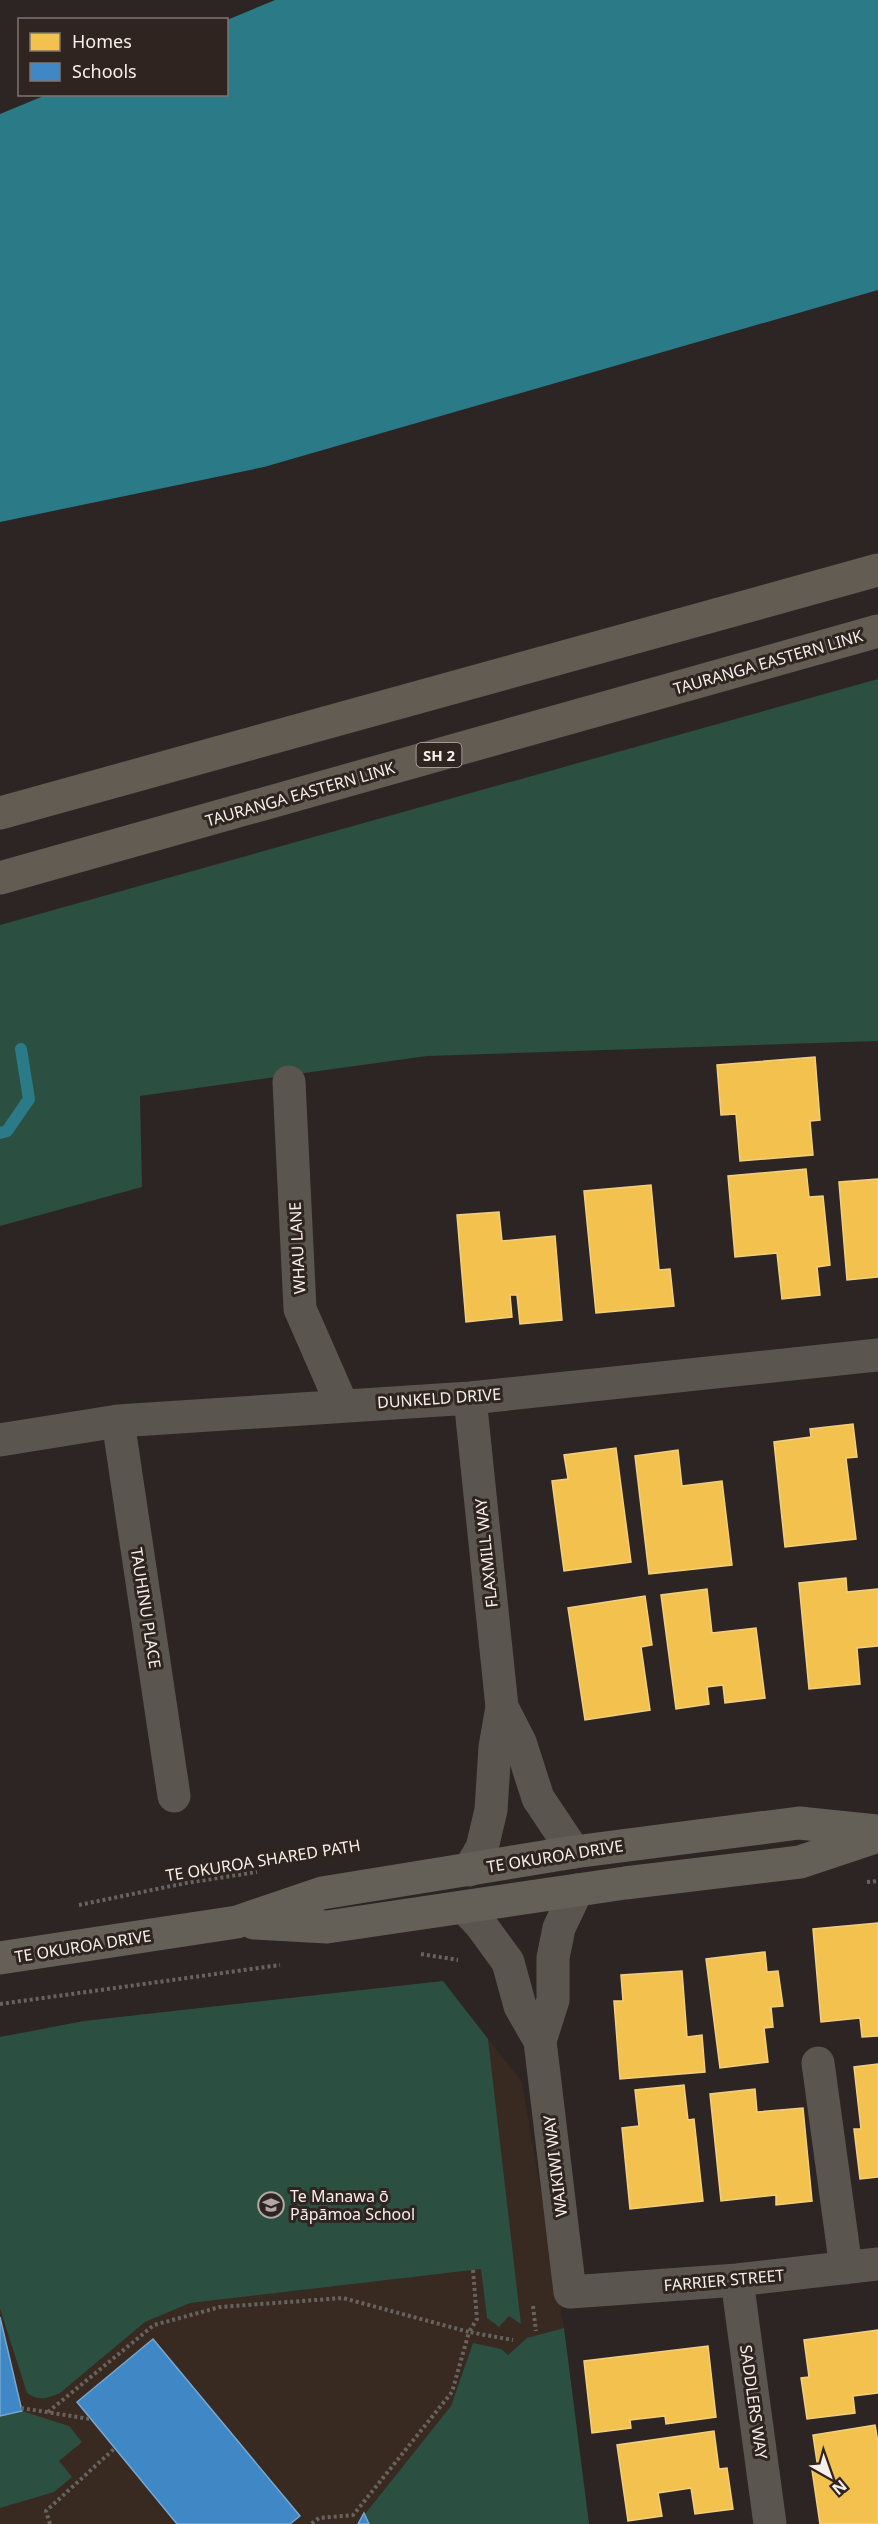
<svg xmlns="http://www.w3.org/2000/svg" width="878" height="2524" viewBox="0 0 878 2524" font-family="'Noto Sans',sans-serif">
  <rect width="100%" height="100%" fill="#2c2524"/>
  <path fill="#382921" d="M443,1981L522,2082L564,2328L589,2524H0V2037L84,2021Z"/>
  <path fill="#2b4f40" d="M878,679V1041L427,1056L140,1096L142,1187L0,1226V925Z
    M443,1981L488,2039L521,2324L509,2316L499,2327L487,2318L481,2269L190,2303L145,2322L60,2393C46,2399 39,2401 27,2393L0,2309V2037L84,2021Z
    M564,2328L589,2524H357L451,2406L473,2343L501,2349L508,2355L527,2338Z
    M22,2411L69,2426L82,2442L59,2461L72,2477L54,2492L0,2508V2416Z"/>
  <path fill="#2a7b87" d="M275,0H878V290L264,467L0,522V114L46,95L226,94L227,20Z"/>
  <path fill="#f2c14e" stroke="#f3cf7d" stroke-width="1.5" d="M815,1057L820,1120L810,1121L813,1155L740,1161L736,1114L721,1115L717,1065Z
    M806,1169L809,1197L823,1196L830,1265L817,1267L820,1295L782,1299L777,1253L735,1257L728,1176Z
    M878,1179V1277L847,1280L839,1182Z
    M651,1185L659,1270L670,1269L674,1306L596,1313L584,1191Z
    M499,1212L502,1241L555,1236L562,1320L520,1324L517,1295H510L512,1317L466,1322L457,1215Z
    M853,1424L857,1457L846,1458L856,1539L785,1547L774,1442L811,1437L810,1429Z
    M616,1448L631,1562L564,1571L552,1481L568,1479L564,1455Z
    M678,1450L682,1486L722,1481L732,1565L649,1574L635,1456Z
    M846,1578L847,1592L878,1589V1646L857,1648L860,1684L809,1689L799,1583Z
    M707,1589L712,1633L756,1628L765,1698L725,1703L723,1685L707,1687L709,1704L676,1709L661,1595Z
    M645,1596L652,1645L641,1647L650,1710L585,1720L568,1608Z
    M878,1923V2036L862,2037L860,2018L821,2022L813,1929Z
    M765,1952L767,1972L778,1971L783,2006L771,2007L773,2027L764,2028L768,2062L720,2068L706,1959Z
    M682,1971L687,2037L702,2035L705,2072L620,2079L614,2001H623L621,1975Z
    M878,2064V2177L860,2179L854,2129H861L854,2067Z
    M684,2085L688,2120L694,2119L703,2201L630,2209L622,2128L639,2126L635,2090Z
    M755,2089L757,2112L803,2108L812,2201L776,2205V2195L721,2201L710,2094Z
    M878,2330V2393L853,2396L855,2413L807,2419L801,2378L809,2377L804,2340Z
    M708,2346L716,2417L666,2424L665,2416L630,2420L631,2428L592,2433L584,2361Z
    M875,2425L878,2442V2524H820L812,2470L818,2469L813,2435Z
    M714,2431L719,2469L727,2468L733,2509L695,2514L691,2488L658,2493L662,2516L628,2521L617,2445Z"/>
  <path fill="#3f88c5" stroke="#76a7d1" stroke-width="1.5" d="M0,2317L22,2411L0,2416Z
    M153,2339L300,2516L290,2524H177L77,2402Z
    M364,2513L369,2524H358Z"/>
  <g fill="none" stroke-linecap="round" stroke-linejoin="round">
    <path stroke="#2a7b87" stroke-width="12" d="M0,1133L7,1131L29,1099L21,1049"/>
    <path stroke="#67635e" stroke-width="4" stroke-dasharray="3 3" stroke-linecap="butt" d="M867,1882L878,1881
      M79,1905L186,1883L257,1872
      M421,1954L458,1960
      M0,2004L280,1965
      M473,2270L477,2319L469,2332L513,2340
      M533,2306L536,2331
      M21,2408L90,2419
      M48,2412L154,2325L220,2307L343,2298L469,2332L452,2392L358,2509L353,2515L319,2518L311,2524
      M50,2524L46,2511L115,2448"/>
    <path stroke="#5a564f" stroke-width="33" d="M289,1082L300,1309L342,1405
      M118,1421L174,1796
      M0,1440L118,1421L470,1398L878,1355
      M502,1707L520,1742L538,1798L574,1852
      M469,1870L482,1848L491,1810L495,1747L502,1707L470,1398
      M464,1907L481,1925L508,1962L520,2006L540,2041L570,2292L737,2280L878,2264
      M540,2041L553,2000V1958L559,1928L577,1890
      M818,2063L846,2268
      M737,2280L770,2524"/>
    <path stroke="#646057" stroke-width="33" d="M254,1923L327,1927L625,1883L800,1862L878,1836
      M0,1958L237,1922L322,1893L574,1852L799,1823L878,1831"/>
    <path stroke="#625c53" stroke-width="33" d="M0,813L878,570
      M0,878L878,631"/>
  </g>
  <defs>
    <g id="school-ring" transform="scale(1.35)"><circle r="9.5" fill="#2f2420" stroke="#afa8a6" stroke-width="1.5"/><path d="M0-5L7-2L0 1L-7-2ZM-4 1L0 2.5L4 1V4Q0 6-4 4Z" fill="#afa8a6"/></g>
  </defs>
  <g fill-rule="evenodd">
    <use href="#school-ring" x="271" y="2205"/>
  </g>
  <g text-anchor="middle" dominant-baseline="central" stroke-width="6" stroke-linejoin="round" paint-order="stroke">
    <rect fill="#2f2420" stroke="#bab2af" stroke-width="1.5" x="416.5" y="743" width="45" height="24" rx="4.5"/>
    <g font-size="15" font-weight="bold" fill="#f6efec">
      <text x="439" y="755">SH 2</text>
    </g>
    <g font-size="16" fill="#f6efec" stroke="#2f2420">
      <text transform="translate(768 662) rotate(-16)">TAURANGA EASTERN LINK</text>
      <text transform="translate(300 794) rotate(-16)">TAURANGA EASTERN LINK</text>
      <text transform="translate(297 1248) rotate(-93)">WHAU LANE</text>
      <text transform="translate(439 1398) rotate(-4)">DUNKELD DRIVE</text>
      <text transform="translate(486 1553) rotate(-96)">FLAXMILL WAY</text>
      <text transform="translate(146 1608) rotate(81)">TAUHINU PLACE</text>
      <text transform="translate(555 1856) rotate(-9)">TE OKUROA DRIVE</text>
      <text transform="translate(263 1860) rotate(-9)">TE OKUROA SHARED PATH</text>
      <text transform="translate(83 1946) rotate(-9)">TE OKUROA DRIVE</text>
      <text transform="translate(555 2166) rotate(-97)">WAIKIWI WAY</text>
      <text transform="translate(724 2280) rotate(-5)">FARRIER STREET</text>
      <text transform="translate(754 2402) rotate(82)">SADDLERS WAY</text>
    </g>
    <g font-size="16" fill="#f6efec" stroke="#2f2420" text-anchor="start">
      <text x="290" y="2196">Te Manawa ō<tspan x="290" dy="18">Pāpāmoa School</tspan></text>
    </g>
  </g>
  <rect x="18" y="18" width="210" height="78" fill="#2f2420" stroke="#7f7572" stroke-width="1.5"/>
  <rect x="30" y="33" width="30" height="18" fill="#f2c14e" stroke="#7f7572" stroke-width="1.5"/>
  <text x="72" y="48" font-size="18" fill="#f6efec">Homes</text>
  <rect x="30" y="63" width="30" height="18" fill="#3f88c5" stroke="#7f7572" stroke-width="1.5"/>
  <text x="72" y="78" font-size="18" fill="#f6efec">Schools</text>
  <g transform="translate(830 2476) rotate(140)" stroke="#2f2420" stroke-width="4.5" paint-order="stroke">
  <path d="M0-4.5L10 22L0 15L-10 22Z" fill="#f6efec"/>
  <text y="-9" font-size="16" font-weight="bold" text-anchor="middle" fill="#f6efec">N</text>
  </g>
</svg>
